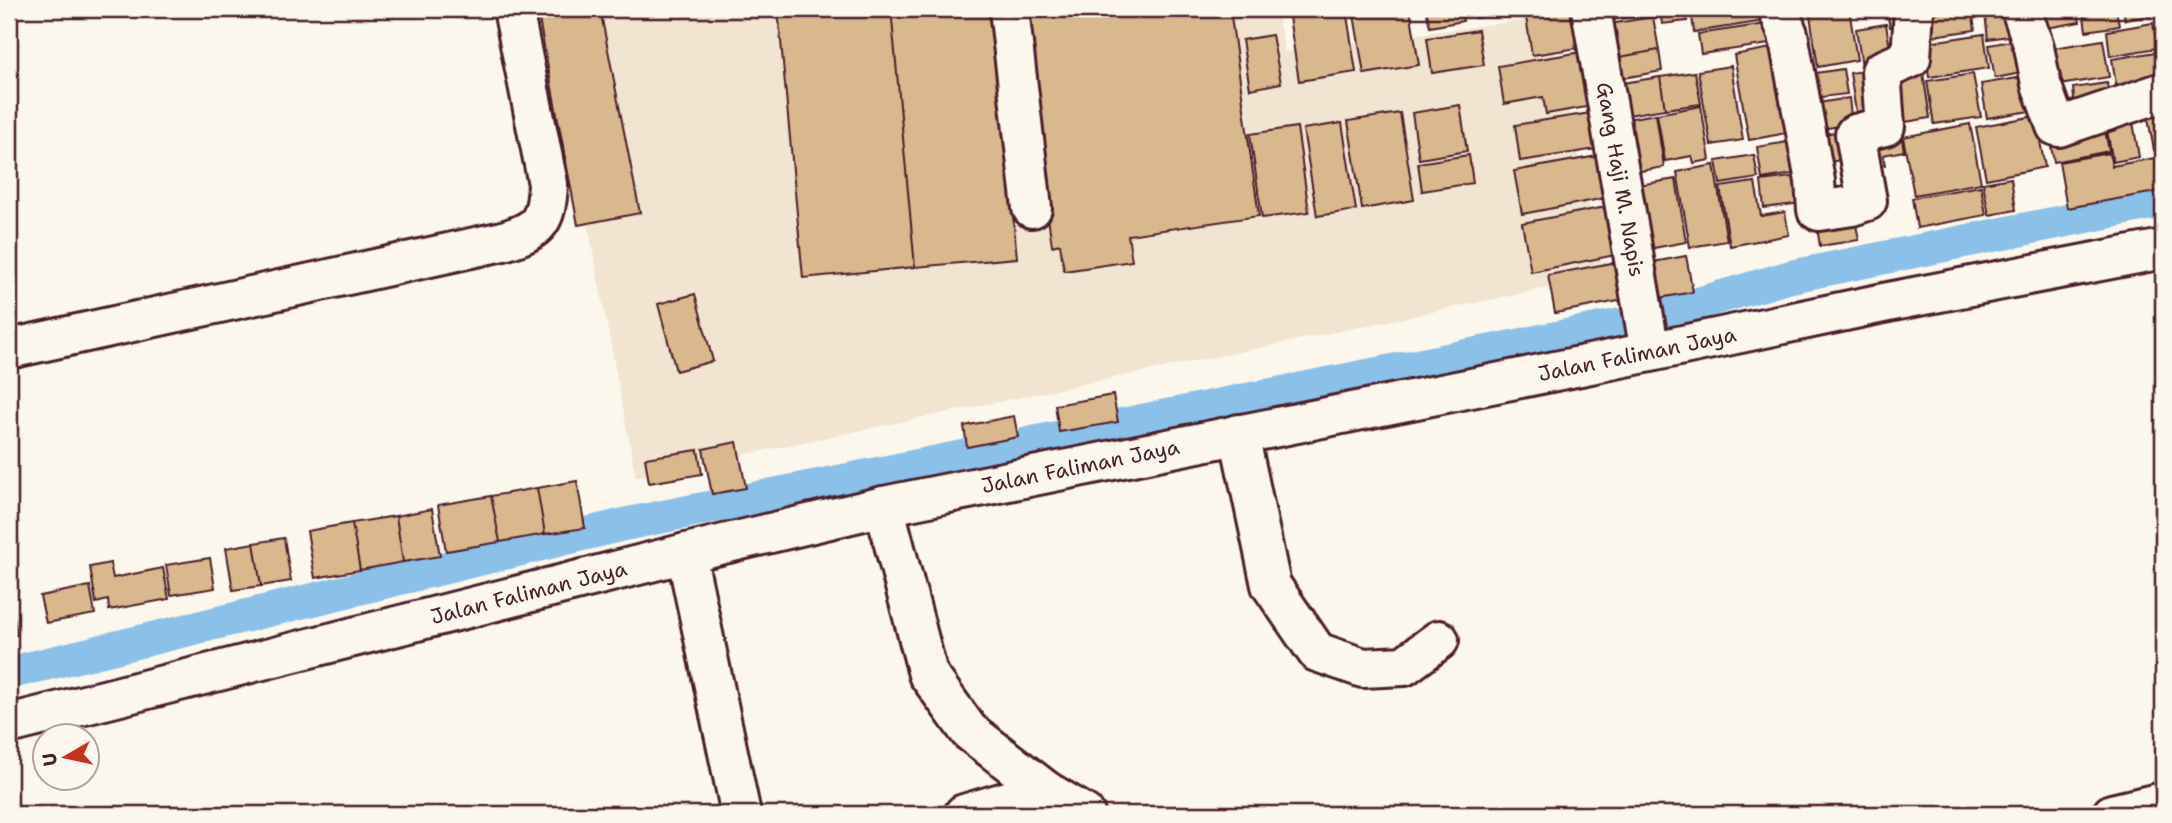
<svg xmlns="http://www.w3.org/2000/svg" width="2172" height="823" viewBox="0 0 2172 823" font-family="'Shantell Sans',sans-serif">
  <rect width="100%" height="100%" fill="#fbf7ec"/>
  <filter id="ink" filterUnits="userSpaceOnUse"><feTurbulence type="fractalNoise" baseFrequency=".0143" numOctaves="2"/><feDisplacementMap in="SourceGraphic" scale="14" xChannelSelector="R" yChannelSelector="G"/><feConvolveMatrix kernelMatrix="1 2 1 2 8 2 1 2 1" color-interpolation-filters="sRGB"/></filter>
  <g filter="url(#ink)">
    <path fill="#f1e4d0" d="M547,9H1276L1285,52L1547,17L1605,276L636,477Z"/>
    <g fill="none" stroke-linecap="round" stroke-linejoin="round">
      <path stroke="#8bc0e8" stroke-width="33" d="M9,673L626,524L1634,322L1789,277L2163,201"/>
    </g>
    <path fill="#dab88d" stroke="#4a1f2b" stroke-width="2" d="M537,9H600L640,213L578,225Z
      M778,9H891L915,267L803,278Z
      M891,9H994L1017,258L915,267Z
      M1019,9H1230L1259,216L1128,235L1132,261L1064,271L1060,244L1052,246Z
      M1346,9L1356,72L1299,81L1289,17Z
      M1353,9H1410L1419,65L1364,74Z
      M1426,9H1461L1463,21L1430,27Z
      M1473,9H1531L1475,18Z
      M1579,9L1585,47L1532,55L1526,17Z
      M1596,9H1652V14L1598,22Z
      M1660,9H1686L1687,21L1662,24Z
      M1691,9H1763L1765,21L1694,32Z
      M1809,9H1849L1857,60L1818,67Z
      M1886,9H1910L1912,24L1890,27Z
      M1959,9H1972L1975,30L1926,37L1922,15Z
      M2018,9L2022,34L1988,39L1985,14Z
      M2027,9H2077L2080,22L2030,31Z
      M2083,9H2116L2119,26L2086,31Z
      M2123,9H2161L2162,14L2125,20Z
      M1653,17L1659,50L1608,59L1603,25Z
      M1780,22L1783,42L1701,54L1698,34Z
      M2153,23L2157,48L2110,56L2107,31Z
      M1886,24L1892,61L1862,66L1856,29Z
      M1478,30L1484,65L1432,73L1427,38Z
      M1984,34L1989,68L1929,77L1924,43Z
      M1272,35L1281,83L1250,89L1242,40Z
      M2027,38L2032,71L1995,78L1989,45Z
      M2103,40L2109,77L2053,86L2047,49Z
      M1782,46L1797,131L1749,140L1734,55Z
      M1659,50L1662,71L1612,80L1608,59Z
      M1588,51L1598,105L1546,114L1543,97L1504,104L1498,66Z
      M2163,51V83L2117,91L2112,59Z
      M1731,66L1743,140L1711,145L1698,71Z
      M1922,67L1930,118L1893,124L1885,73Z
      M1843,69L1847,94L1804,99L1802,75Z
      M1875,69L1883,121L1858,125L1850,73Z
      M1695,72L1701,104L1665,109L1660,77Z
      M1973,74L1981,117L1934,124L1927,81Z
      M2036,75L2042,109L1987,118L1981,84Z
      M1660,77L1665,109L1615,117L1610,85Z
      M2107,83L2110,105L2075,110L2073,88Z
      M1849,98L1852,124L1810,131L1806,105Z
      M2163,99V148L2154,150L2145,103Z
      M1460,105L1467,151L1419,159L1412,113Z
      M1701,106L1710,160L1694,163L1692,156L1665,161L1657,114Z
      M1597,112L1603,148L1520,161L1515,125Z
      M1400,113L1414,200L1362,209L1348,121Z
      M1656,114L1664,167L1623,174L1615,121Z
      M2035,116L2045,167L1986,179L1976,127Z
      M2132,116L2139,157L2113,162L2105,120Z
      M2103,120L2109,151L2054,162L2048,130Z
      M1342,123L1356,210L1317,216L1303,129Z
      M1970,124L1981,183L1914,195L1903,137Z
      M1297,127L1309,212L1262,218L1250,134Z
      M1900,128L1904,151L1883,155L1885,165L1863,169L1857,135Z
      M1850,129L1855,157L1815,165L1810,137Z
      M1800,140L1806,172L1762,179L1757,147Z
      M2109,153L2112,166L2155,158L2161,191L2067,208L2059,162Z
      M1469,155L1473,183L1422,191L1418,163Z
      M1603,155L1611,197L1522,214L1514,171Z
      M1754,155L1758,178L1720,184L1716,161Z
      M1714,165L1727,241L1690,247L1677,172Z
      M1807,175L1810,202L1764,208L1761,181Z
      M2011,178L2016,210L1989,215L1983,183Z
      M1676,179L1686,242L1643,250L1632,186Z
      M1755,182L1761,216L1785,212L1789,235L1730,246L1720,187Z
      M1981,186L1986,215L1917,228L1912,198Z
      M1611,206L1620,254L1531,272L1522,223Z
      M1853,209L1859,240L1820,246L1815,215Z
      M1686,256L1693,292L1648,300L1642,264Z
      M1622,261L1629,299L1555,313L1548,275Z
      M695,294L713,361L676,371L658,304Z
      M1113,395L1118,422L1059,432L1055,405Z
      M1014,416L1018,437L967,447L964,426Z
      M737,442L746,488L712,494L703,449Z
      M698,450L702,474L649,483L645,458Z
      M577,481L585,528L545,534L537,488Z
      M537,488L545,534L500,542L491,496Z
      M491,496L500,542L446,551L438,505Z
      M432,509L440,556L403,562L396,516Z
      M396,516L403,562L360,570L352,523Z
      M352,523L360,570L315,578L307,531Z
      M284,538L291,581L261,586L254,543Z
      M254,543L261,586L233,590L226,548Z
      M210,558L215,588L171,595L166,565Z
      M110,563L113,578L163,568L169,599L109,610L108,600L96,603L90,567Z
      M90,586L95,614L46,623L40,596Z
      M9,600H11L17,635L9,636Z"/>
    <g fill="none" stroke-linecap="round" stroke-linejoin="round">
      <g stroke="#4a1f2b" stroke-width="44">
        <g id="minor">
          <path d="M1009,9L1032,208"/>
          <path id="s1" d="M1591,9L1650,352"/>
          <path d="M1778,9L1788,34L1815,181L1817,210L1819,211L1852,206L1867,201L1855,134L1885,126L1881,71L1911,58L1914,9"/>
          <path d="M2021,9L2034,47L2041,84L2056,126L2059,127L2163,92"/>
          <path d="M9,349L503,241C540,230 546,222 548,184L513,9"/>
          <path d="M1239,434L1271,585L1317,652L1363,668L1404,666L1439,640"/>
          <path d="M884,506L928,674L969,731L1045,790L1085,814"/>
          <path d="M686,553L741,814"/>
          <path id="s2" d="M9,724L686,553L884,506L1650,352L1893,301L2163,249"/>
          <path d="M964,814L1045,790"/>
          <path d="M2112,814L2163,802"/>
        </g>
      </g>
      <use href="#minor" stroke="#fbf7ec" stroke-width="38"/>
    </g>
  </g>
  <g text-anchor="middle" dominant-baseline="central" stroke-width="7" stroke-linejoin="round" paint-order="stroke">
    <g font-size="21" fill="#4a1f2b" stroke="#fbf7ec">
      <text stroke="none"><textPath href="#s1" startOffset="173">Gang Haji M. Napis</textPath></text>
      <text stroke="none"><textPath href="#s2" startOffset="1670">Jalan Faliman Jaya</textPath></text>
      <text stroke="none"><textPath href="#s2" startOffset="1102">Jalan Faliman Jaya</textPath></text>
      <text stroke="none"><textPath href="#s2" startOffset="536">Jalan Faliman Jaya</textPath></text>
    </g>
  </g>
  <rect width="2172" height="823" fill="none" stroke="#fbf7ec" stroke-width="35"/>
  <rect x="18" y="18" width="2137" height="788" fill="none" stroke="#4a1f2b" stroke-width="2.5" filter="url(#ink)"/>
  <g transform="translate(66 757) rotate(261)"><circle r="33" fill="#fbf7ec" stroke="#b4a19f" stroke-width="2"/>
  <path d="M0-5L12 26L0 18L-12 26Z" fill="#c8321e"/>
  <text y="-10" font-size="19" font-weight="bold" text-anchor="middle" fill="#4a1f2b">U</text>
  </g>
</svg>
